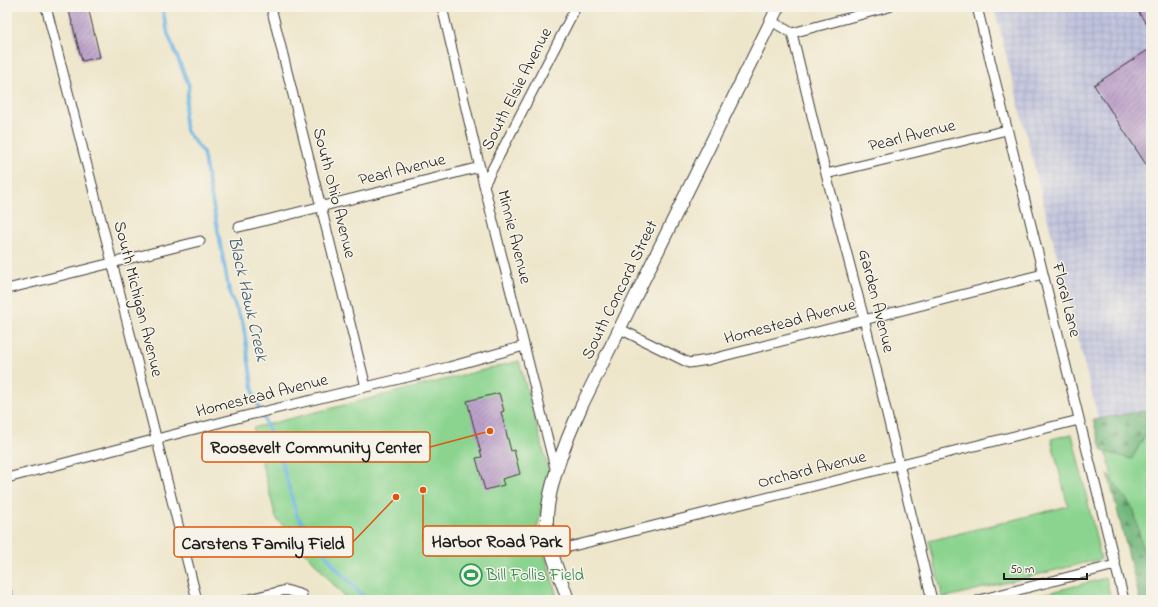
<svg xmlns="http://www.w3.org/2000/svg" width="1158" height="607" viewBox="0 0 1158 607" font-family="'Indie Flower',sans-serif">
  <defs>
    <pattern id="industrial-grid" width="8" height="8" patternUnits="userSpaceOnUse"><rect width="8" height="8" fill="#bfc2dd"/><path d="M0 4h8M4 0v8" fill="none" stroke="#a4a6bd"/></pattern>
    <pattern id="forest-firs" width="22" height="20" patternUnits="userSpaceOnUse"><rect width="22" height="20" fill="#70b67a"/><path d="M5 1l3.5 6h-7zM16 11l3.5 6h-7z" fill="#5b9363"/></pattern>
    <pattern id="building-hatch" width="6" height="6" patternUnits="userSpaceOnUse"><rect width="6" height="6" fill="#bca1ca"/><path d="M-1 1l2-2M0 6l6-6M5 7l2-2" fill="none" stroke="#9882a3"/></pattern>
  </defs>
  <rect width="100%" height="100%" fill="#f7f3e8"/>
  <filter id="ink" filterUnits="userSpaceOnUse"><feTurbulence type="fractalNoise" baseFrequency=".025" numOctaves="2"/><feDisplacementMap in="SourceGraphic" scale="8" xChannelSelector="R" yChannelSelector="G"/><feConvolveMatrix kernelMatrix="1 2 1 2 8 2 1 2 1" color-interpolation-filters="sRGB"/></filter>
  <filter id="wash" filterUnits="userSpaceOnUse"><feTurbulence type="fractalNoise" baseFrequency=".012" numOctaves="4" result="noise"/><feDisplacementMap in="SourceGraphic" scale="16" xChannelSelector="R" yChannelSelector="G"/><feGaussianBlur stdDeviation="0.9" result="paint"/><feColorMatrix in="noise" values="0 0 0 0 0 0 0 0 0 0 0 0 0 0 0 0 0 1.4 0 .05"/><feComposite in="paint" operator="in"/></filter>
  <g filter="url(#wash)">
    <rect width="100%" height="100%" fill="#eee6cb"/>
    <path fill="url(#industrial-grid)" d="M994,7H1151V420L1102,434Z"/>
    <path fill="#8bd48f" stroke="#547856" d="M519,361L550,475L537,528L558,600H347L276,518L253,428Z
      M1151,420V600H1141L1102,434Z
      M1072,434L1101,559L943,598L929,541L1068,506L1051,439Z
      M1106,578L1111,600H1020Z"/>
    <path fill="url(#forest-firs)" stroke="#46694b" d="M1151,410V432L1145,435L1132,459L1102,451L1093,420Z
      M1108,474L1134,510L1151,587V600H1140Z"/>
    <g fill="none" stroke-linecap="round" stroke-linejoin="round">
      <path stroke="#6cb5e4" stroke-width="3.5" d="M162,7L168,34L189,86L184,116L186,131L203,152L230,295L243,323L254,397L279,452L297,516L336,568L367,600"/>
    </g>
    <g id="blocks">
      <path fill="url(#building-hatch)" d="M68,7H88L100,57L82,61Z
        M1135,7H1151V31Z
        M1151,48V172L1094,85Z
        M499,393L504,411L501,412L511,451L514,450L520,474L502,479L504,485L485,490L476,458L482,457L467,401Z"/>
    </g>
  </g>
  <g filter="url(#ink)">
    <use href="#blocks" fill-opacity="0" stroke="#3c3a36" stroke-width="1"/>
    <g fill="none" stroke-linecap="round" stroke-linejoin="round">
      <g stroke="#3c3a36" stroke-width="11">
        <path id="street" d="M46,7L112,262L197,600
          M271,7L366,387
          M442,7L484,185L556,472
          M977,7L1124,600
          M771,21L792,33L826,174L864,319L932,600
          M792,33L889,7
          M826,174L1007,130
          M484,185L576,7
          M239,227L480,167
          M7,289L200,241
          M620,329L689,363L708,360L1043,274
          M7,478L245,416L449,367L524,346
          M553,551L1079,420
          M7,593L9,600
          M245,600L286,590L302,595
          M979,600L1115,565"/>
      </g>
      <g stroke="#3c3a36" stroke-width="14">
        <path id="secondary" d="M568,600C561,578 548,549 547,526C545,490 567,438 582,405L778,7"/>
      </g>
      <use href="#street" stroke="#fff" stroke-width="9"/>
      <use href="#secondary" stroke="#fff" stroke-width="12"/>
    </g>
  </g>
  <defs>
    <g id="stadium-ring" transform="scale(1.15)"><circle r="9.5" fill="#f7f3e8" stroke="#2e9e5b" stroke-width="1.5"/><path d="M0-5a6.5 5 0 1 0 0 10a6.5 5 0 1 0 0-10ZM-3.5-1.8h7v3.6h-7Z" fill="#2e9e5b"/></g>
  </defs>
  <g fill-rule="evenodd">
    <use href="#stadium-ring" x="471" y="575"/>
  </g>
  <g text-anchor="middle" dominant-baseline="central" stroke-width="3" stroke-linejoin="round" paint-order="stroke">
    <g font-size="17" fill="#1c1c1c" stroke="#f7f3e8">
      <text transform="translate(517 89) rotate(-63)">South Elsie Avenue</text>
      <text transform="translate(912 136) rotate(-14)">Pearl Avenue</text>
      <text transform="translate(402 170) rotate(-14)">Pearl Avenue</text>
      <text transform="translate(334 193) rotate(76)">South Ohio Avenue</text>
      <text transform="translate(514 237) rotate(76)">Minnie Avenue</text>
      <text transform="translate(620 290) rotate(-64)">South Concord Street</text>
      <text transform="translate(138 299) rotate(76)">South Michigan Avenue</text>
      <text transform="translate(1066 300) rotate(76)">Floral Lane</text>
      <text transform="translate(876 301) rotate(76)">Garden Avenue</text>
      <text transform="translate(790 322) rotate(-15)">Homestead Avenue</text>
      <text transform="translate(262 396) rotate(-14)">Homestead Avenue</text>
      <text transform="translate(812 470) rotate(-14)">Orchard Avenue</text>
    </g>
    <g font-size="17" fill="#27864d" stroke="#f7f3e8" text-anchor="start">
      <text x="486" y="575">Bill Follis Field</text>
    </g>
    <g font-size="18" font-style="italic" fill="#3c596c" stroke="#f7f3e8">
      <text transform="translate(247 299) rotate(77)">Black Hawk Creek</text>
    </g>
  </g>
  <path fill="none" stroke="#de560d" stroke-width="1.5" d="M490 431L430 447M423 490L423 541M396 497L353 542"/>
  <g fill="#de560d" stroke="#f7f3e8" stroke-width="1.5">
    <circle cx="490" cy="431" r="4"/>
    <circle cx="423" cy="490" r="4"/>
    <circle cx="396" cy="497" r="4"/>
  </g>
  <g fill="#f7f3e8" stroke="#de560d" stroke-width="1.5">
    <rect x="202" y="432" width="228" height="30" rx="4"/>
    <rect x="423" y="526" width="147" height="30" rx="4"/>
    <rect x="174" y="527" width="179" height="30" rx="4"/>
  </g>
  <g font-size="18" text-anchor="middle" font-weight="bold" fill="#1c1c1c">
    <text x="316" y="453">Roosevelt Community Center</text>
    <text x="497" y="547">Harbor Road Park</text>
    <text x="263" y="549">Carstens Family Field</text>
  </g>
  <rect width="1158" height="607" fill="none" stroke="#f7f3e8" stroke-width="24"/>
  <path d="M1004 573v6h83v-6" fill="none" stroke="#1c1c1c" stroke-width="2"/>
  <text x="1010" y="573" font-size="12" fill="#1c1c1c" stroke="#f7f3e8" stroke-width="3" paint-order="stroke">50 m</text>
</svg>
